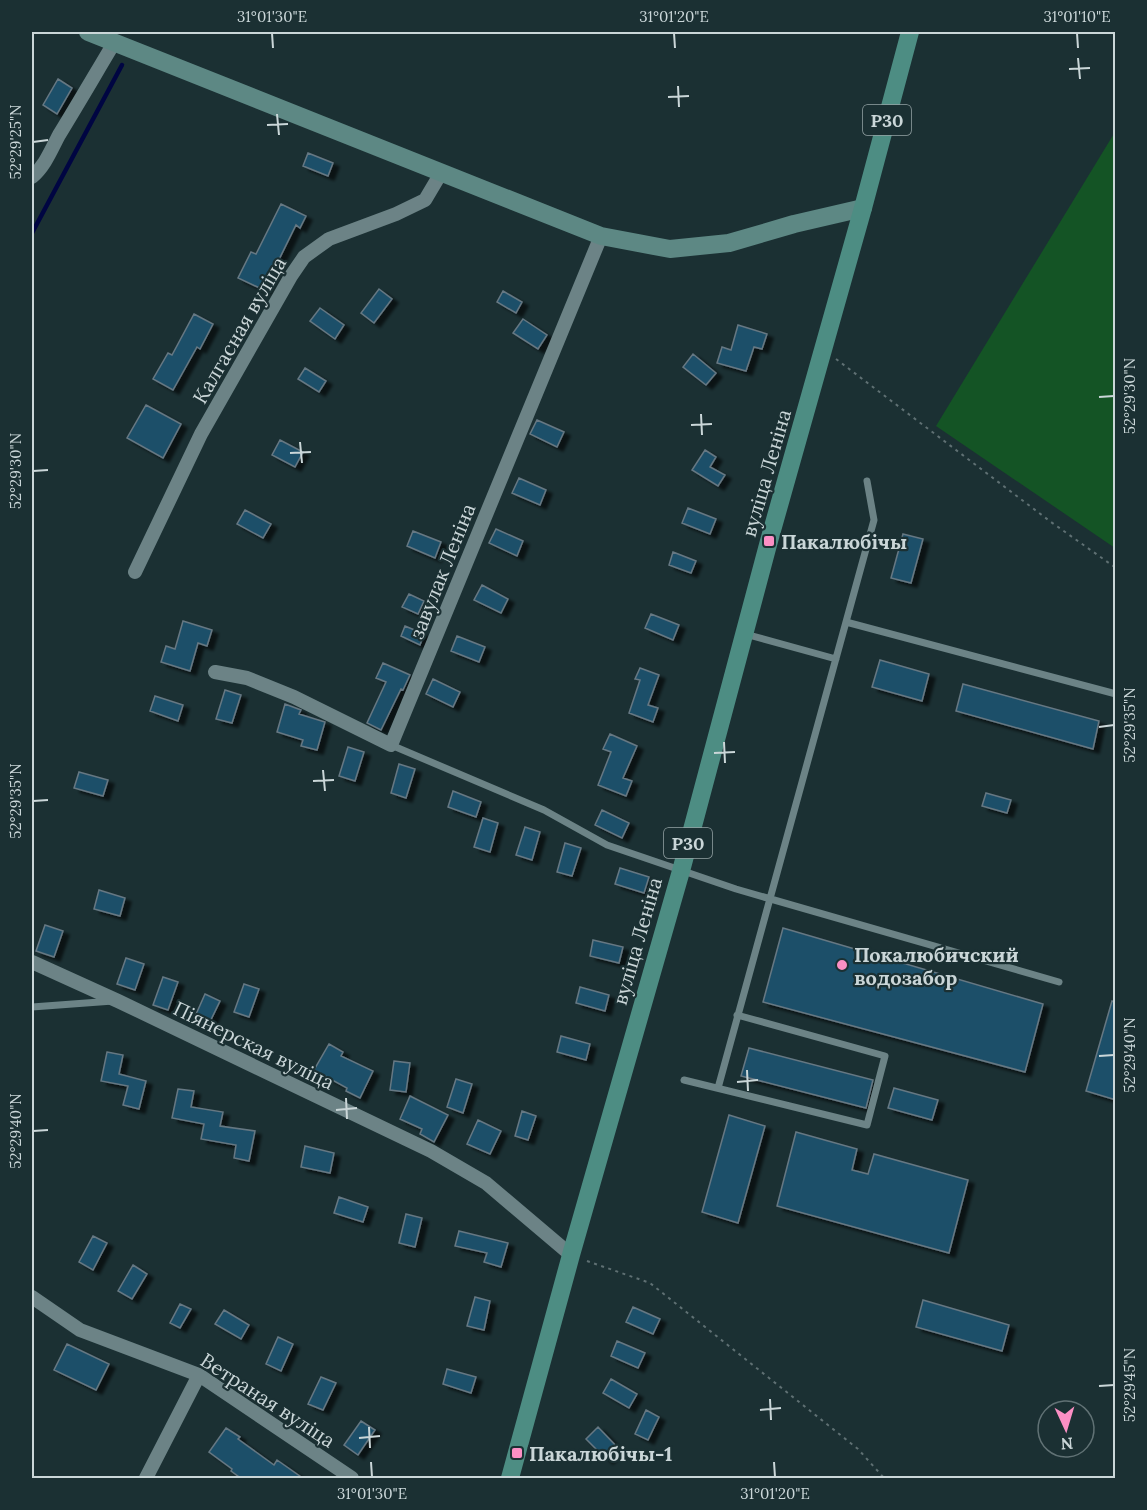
<svg xmlns="http://www.w3.org/2000/svg" width="1147" height="1510" viewBox="0 0 1147 1510" font-family="Lora,serif">
  <defs>
    <filter id="shadow"><feDropShadow dx="6" dy="4" stdDeviation="1.5" flood-color="#0009"/></filter>
  </defs>
  <rect width="100%" height="100%" fill="#1b3033"/>
  <path fill="#145425" d="M1115,132V548L936,426Z"/>
  <g fill="none" stroke-linecap="round" stroke-linejoin="round">
    <path stroke="#000542" stroke-width="4.5" d="M32,233L122,65"/>
  </g>
  <path fill="#1f5069" stroke="#667883" stroke-width="1.5" filter="url(#shadow)" d="M58,79L72,88L57,114L43,105Z
    M308,153L333,163L328,176L303,166Z
    M281,204L306,216L300,228L296,225L264,290L238,278L251,252L256,254Z
    M379,289L392,299L374,323L361,313Z
    M503,291L522,302L516,313L497,302Z
    M320,308L344,325L335,339L310,321Z
    M194,314L213,324L200,349L197,347L173,390L153,379L168,353L172,355Z
    M523,319L547,335L538,349L513,333Z
    M738,325L767,334L762,349L754,347L746,371L717,363L722,347L731,350Z
    M693,354L716,373L706,385L683,367Z
    M305,368L326,381L319,392L298,379Z
    M146,405L181,424L163,458L127,438Z
    M537,420L564,432L557,447L530,434Z
    M280,440L303,452L295,467L272,455Z
    M705,450L716,457L710,467L725,475L718,486L692,470Z
    M519,478L546,490L540,505L512,493Z
    M688,508L716,519L710,534L682,523Z
    M245,510L271,524L263,538L237,524Z
    M496,529L523,541L517,556L489,543Z
    M413,531L441,542L435,558L407,546Z
    M903,534L923,539L911,583L891,578Z
    M673,552L696,561L691,573L669,565Z
    M482,585L508,599L501,613L474,600Z
    M409,594L424,601L418,614L402,607Z
    M651,614L679,625L673,640L645,628Z
    M183,621L212,630L207,646L198,643L190,671L161,662L166,646L175,649Z
    M405,626L424,634L420,645L401,636Z
    M457,636L485,647L479,662L451,651Z
    M880,660L929,674L922,701L872,687Z
    M383,663L410,675L403,690L401,689L381,730L367,723L386,682L376,678Z
    M640,668L659,675L648,705L658,708L653,722L629,713L640,680L635,679Z
    M433,679L460,692L453,707L426,694Z
    M963,684L1099,721L1093,749L956,711Z
    M225,690L241,695L232,723L216,719Z
    M155,696L183,705L178,721L150,711Z
    M285,704L301,710L299,714L325,722L317,750L301,746L303,740L277,732Z
    M610,734L637,746L623,778L632,781L626,796L598,785L611,752L603,749Z
    M348,747L364,752L355,781L339,776Z
    M399,764L415,769L406,798L391,793Z
    M79,772L108,780L103,796L74,788Z
    M453,791L481,802L476,817L448,807Z
    M986,793L1011,800L1007,813L982,806Z
    M602,810L629,823L622,838L595,825Z
    M483,818L498,823L490,852L474,847Z
    M525,827L540,832L532,860L516,855Z
    M565,843L581,848L572,876L557,872Z
    M620,868L649,877L644,893L615,884Z
    M99,890L125,898L120,916L94,909Z
    M45,925L63,931L54,957L36,951Z
    M783,928L1043,1004L1025,1072L763,1002Z
    M593,940L623,947L619,963L590,956Z
    M126,958L144,964L135,990L117,984Z
    M163,977L178,982L168,1010L153,1005Z
    M244,984L259,989L249,1017L234,1012Z
    M580,987L609,995L605,1011L576,1003Z
    M205,994L220,1001L207,1028L193,1021Z
    M1112,1001L1116,1002V1100L1086,1091Z
    M561,1036L590,1044L586,1060L557,1052Z
    M329,1044L343,1052L341,1056L373,1071L360,1098L346,1091L347,1088L314,1070Z
    M749,1048L873,1080L866,1108L741,1076Z
    M107,1052L123,1055L119,1074L146,1081L139,1109L123,1105L128,1086L101,1081Z
    M394,1061L410,1063L406,1092L390,1090Z
    M456,1079L472,1084L463,1113L447,1107Z
    M894,1088L938,1100L932,1120L888,1108Z
    M178,1089L194,1091L191,1107L223,1112L220,1126L255,1131L249,1161L234,1158L236,1145L201,1139L204,1124L172,1118Z
    M410,1096L448,1115L434,1142L420,1134L422,1129L400,1119Z
    M522,1111L536,1116L528,1140L515,1136Z
    M729,1115L765,1126L738,1223L702,1212Z
    M478,1120L501,1131L490,1154L467,1144Z
    M796,1132L857,1149L852,1170L868,1174L874,1154L968,1180L949,1253L777,1206Z
    M305,1146L334,1153L330,1173L301,1167Z
    M339,1197L368,1207L363,1222L334,1213Z
    M406,1214L422,1218L415,1247L399,1243Z
    M459,1231L508,1243L501,1267L484,1262L487,1253L455,1246Z
    M93,1236L107,1243L93,1270L79,1262Z
    M133,1265L147,1274L132,1299L118,1291Z
    M475,1297L490,1301L484,1330L467,1326Z
    M923,1300L1009,1325L1002,1351L916,1327Z
    M180,1304L191,1309L180,1328L170,1323Z
    M633,1307L660,1319L653,1334L626,1322Z
    M224,1310L249,1325L241,1339L215,1324Z
    M278,1337L293,1344L281,1371L266,1364Z
    M617,1341L645,1353L638,1368L611,1356Z
    M67,1344L109,1364L96,1390L54,1370Z
    M447,1369L476,1377L471,1393L443,1384Z
    M321,1377L336,1383L323,1410L308,1404Z
    M611,1379L637,1394L629,1408L603,1393Z
    M646,1410L659,1417L648,1440L635,1434Z
    M361,1421L375,1430L358,1455L344,1445Z
    M598,1427L619,1449L607,1460L586,1439Z
    M226,1428L240,1437L238,1439L274,1465L277,1460L304,1479H242L231,1471L232,1469L209,1452Z"/>
  <g fill="none" stroke-linecap="round" stroke-linejoin="round">
    <path stroke="#5f7073" stroke-width="2" stroke-dasharray="3 4.5" stroke-linecap="butt" d="M836,359L1051,522L1116,568
      M587,1261L650,1283L858,1449L884,1478"/>
    <path stroke="#6c8386" stroke-width="7" d="M846,622L1116,694
      M745,634L836,659
      M391,745L544,810L607,845L736,889L1059,982
      M32,1007L113,1001
      M684,1080L867,1125L885,1056L737,1015
      M718,1088L874,520L867,481"/>
    <path stroke="#6c8386" stroke-width="14" d="M32,177C45,166 51,150 59,135C78,104 96,73 114,43
      M135,572L201,434L291,276L304,257L329,239L396,214L425,200L441,173
      M215,672L247,678L294,697L391,745L601,236
      M32,962L118,1001L431,1151L486,1183L571,1255
      M32,1297L80,1330L199,1375L352,1478
      M146,1478L199,1375"/>
    <path stroke="#5d8884" stroke-width="18" d="M88,32L601,236L670,249L729,243L794,224L863,208"/>
    <path stroke="#4d8d83" stroke-width="18" d="M510,1478L571,1255L681,871L769,541L863,208L910,32"/>
  </g>
  <path fill="none" stroke="#cad6d8" stroke-width="2" d="M272,33L273,48M674,33L675,48M1077,33L1078,48M1078,58L1080,79M1069,69L1090,68M678,86L679,107M668,97L689,96M277,114L279,135M267,125L288,124M33,142L48,140M1099,397L1114,396M701,414L702,435M691,425L712,424M300,442L302,463M290,453L311,452M33,471L48,470M1099,727L1114,725M724,742L725,763M714,753L735,752M323,770L325,791M313,781L334,780M33,801L48,800M1099,1056L1114,1055M747,1070L748,1091M737,1082L758,1080M346,1098L347,1119M336,1110L357,1108M33,1131L48,1130M1099,1386L1114,1385M770,1399L771,1420M760,1410L781,1408M369,1427L370,1448M359,1438L380,1436M371,1462L372,1477M774,1462L775,1477"/>
  <g fill="#fb8fc4" stroke="#1b3033" stroke-width="2">
    <rect x="763" y="535" width="12" height="12" rx="3"/>
    <circle cx="842" cy="965" r="6"/>
    <rect x="511" y="1447" width="12" height="12" rx="3"/>
  </g>
  <g text-anchor="middle" dominant-baseline="central" stroke-width="4.5" stroke-linejoin="round" paint-order="stroke">
    <g fill="#1b3033" stroke="#96a4a6" stroke-width="1.5">
      <rect x="863" y="105" width="48" height="30" rx="4.5"/>
      <rect x="664" y="828" width="48" height="30" rx="4.5"/>
    </g>
    <g font-size="18" font-weight="bold" fill="#cad6d8">
      <text x="887" y="120">Р30</text>
      <text x="688" y="843">Р30</text>
    </g>
    <g font-size="20" fill="#cad6d8" stroke="#1b3033">
      <text transform="translate(239 330) rotate(-60)">Калгасная вуліца</text>
      <text transform="translate(766 473) rotate(-74)">вуліца Леніна</text>
      <text transform="translate(442 571) rotate(-68)">завулак Леніна</text>
      <text transform="translate(637 941) rotate(-74)">вуліца Леніна</text>
      <text transform="translate(254 1045) rotate(26)">Піянерская вуліца</text>
      <text transform="translate(268 1400) rotate(33)">Ветраная вуліца</text>
    </g>
    <g font-size="20" font-weight="bold" fill="#cad6d8" stroke="#1b3033" text-anchor="start">
      <text x="781" y="541">Пакалюбічы</text>
      <text x="854" y="954">Покалюбичский<tspan x="854" dy="23">водозабор</tspan></text>
      <text x="529" y="1453">Пакалюбічы-1</text>
    </g>
  </g>
  <rect width="1147" height="1510" fill="none" stroke="#1b3033" stroke-width="66"/>
  <g transform="translate(1066 1429) rotate(176)"><circle r="28" fill="#1b3033" stroke="#617275" stroke-width="1.5"/>
  <path d="M0-4.5L10 22L0 15L-10 22Z" fill="#fb8fc4"/>
  <text y="-9" font-size="16" font-weight="bold" text-anchor="middle" fill="#cad6d8">N</text>
  </g>
  <rect x="33" y="33" width="1081" height="1444" fill="none" stroke="#cad6d8" stroke-width="2"/>
  <g font-size="15" text-anchor="middle" fill="#cad6d8">
    <text x="272" y="22">31°01'30"E</text>
    <text x="674" y="22">31°01'20"E</text>
    <text x="1077" y="22">31°01'10"E</text>
    <text transform="translate(16 142) rotate(-90)" y="5">52°29'25"N</text>
    <text transform="translate(1130 396) rotate(-90)" y="5">52°29'30"N</text>
    <text transform="translate(16 471) rotate(-90)" y="5">52°29'30"N</text>
    <text transform="translate(1130 725) rotate(-90)" y="5">52°29'35"N</text>
    <text transform="translate(16 801) rotate(-90)" y="5">52°29'35"N</text>
    <text transform="translate(1130 1055) rotate(-90)" y="5">52°29'40"N</text>
    <text transform="translate(16 1131) rotate(-90)" y="5">52°29'40"N</text>
    <text transform="translate(1130 1385) rotate(-90)" y="5">52°29'45"N</text>
    <text x="372" y="1499">31°01'30"E</text>
    <text x="775" y="1499">31°01'20"E</text>
  </g>
</svg>
